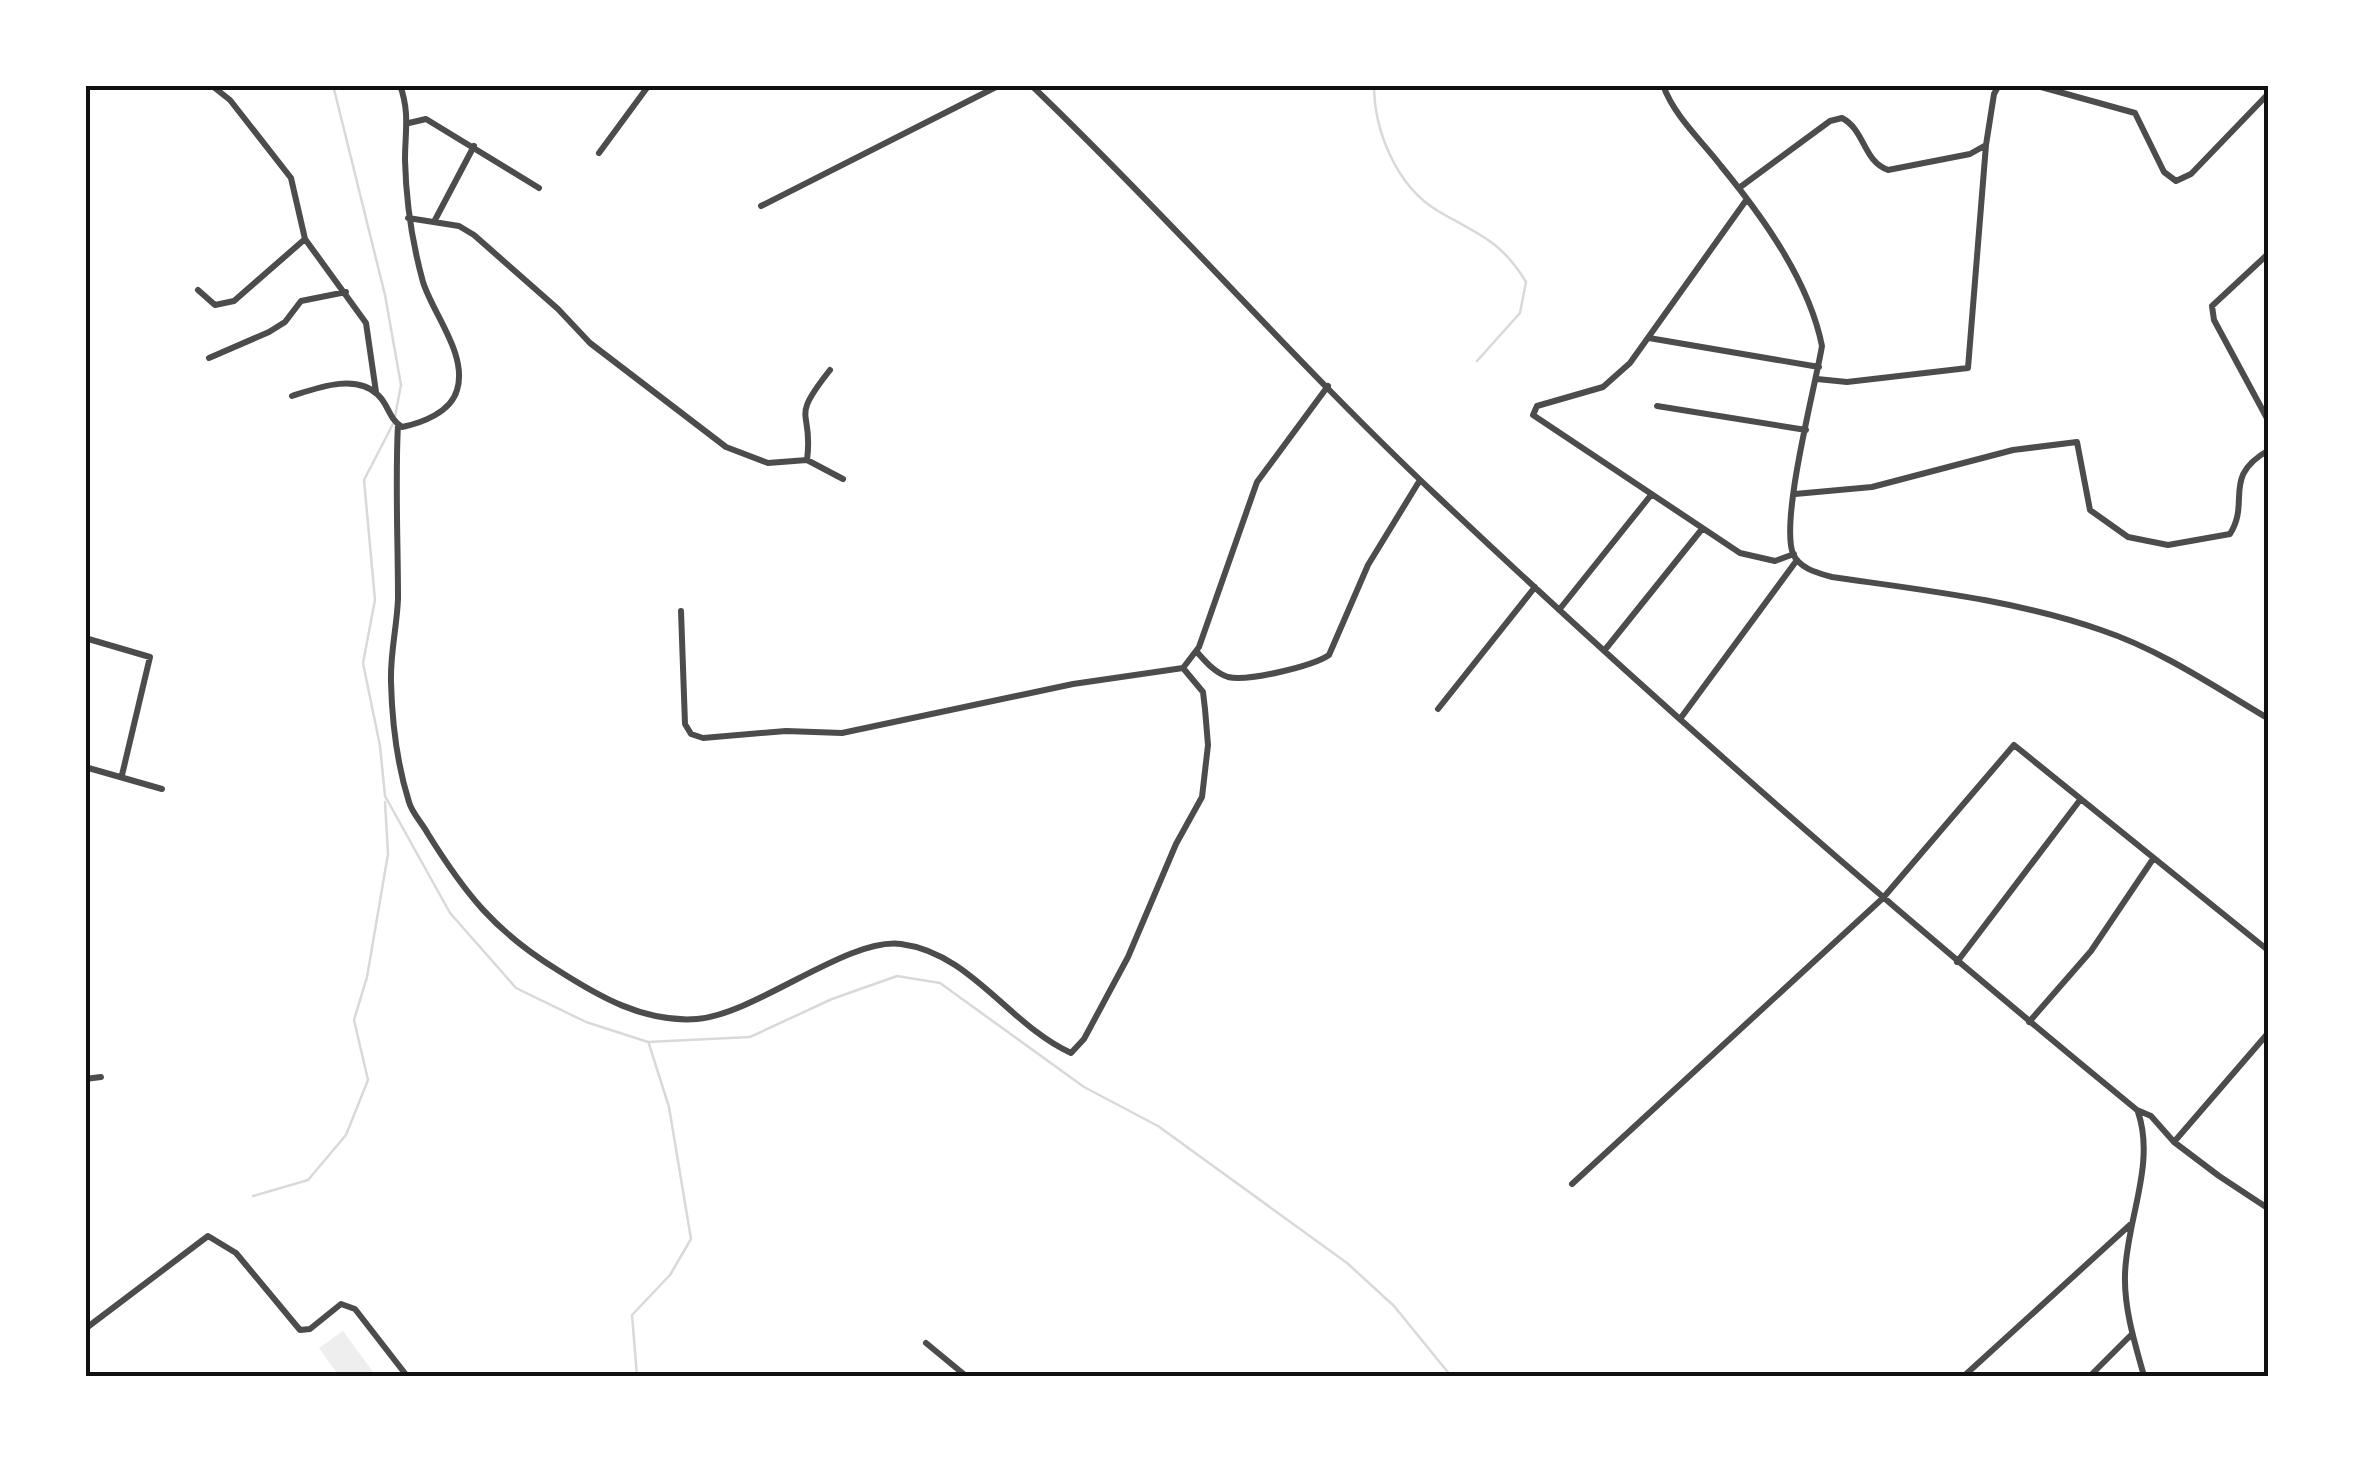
<svg xmlns="http://www.w3.org/2000/svg" width="2354" height="1461" viewBox="0 0 2354 1461" font-family="Spectral,serif">
  <rect width="100%" height="100%" fill="#fff"/>
  <path fill="#eee" d="M343,1331L376,1376H339L319,1348Z"/>
  <g fill="none" stroke-linecap="round" stroke-linejoin="round">
    <path stroke="#d9d9d9" stroke-width="2.5" d="M333,85L385,295L401,385L394,422L364,480L375,600L363,663L380,746L385,796L450,913L516,988L586,1022L648,1042L750,1037L832,999L897,976L940,983L1084,1087L1158,1126L1347,1263L1394,1306L1451,1376
      M1374,85C1374,130 1396,186 1438,211C1477,234 1501,240 1526,282L1520,313L1477,361
      M253,1196L308,1180L346,1135L368,1080L354,1020L367,977L388,854L385,802
      M637,1376L632,1315L670,1275L691,1239L669,1107L649,1044"/>
    <path stroke="#4c4c4c" stroke-width="6" d="M211,85L230,100L291,178L305,239L366,323L376,392
      M525,85H533
      M1031,85C1170,218 1296,363 1436,495C1662,709 1897,913 2137,1110L2151,1116L2174,1142L2219,1176L2269,1209
      M1663,85C1674,116 1701,140 1721,166C1763,217 1809,281 1822,346C1815,388 1780,519 1793,554C1800,569 1818,573 1832,577C1922,590 2015,600 2101,630C2161,650 2215,687 2269,719
      M2034,85L2135,113L2164,172L2176,181L2191,174L2269,93
      M409,123L426,119L539,188
      M599,153L649,85
      M1739,188L1830,121L1842,118C1865,130 1863,161 1888,170L1970,154L1986,145L1994,94L1999,85
      M1747,199L1630,363L1603,387L1537,406L1533,415L1740,553L1775,561L1794,554
      M761,206L1000,85
      M408,218L459,226L474,235L558,309L590,343L726,447L768,463L807,460L843,479
      M435,220L474,146
      M2269,253L2212,306L2214,320L2269,422
      M198,290L215,305L234,301L305,239
      M1649,338L1819,367
      M209,358L269,332L285,322L301,301L346,292
      M1817,379L1847,382L1968,368L1986,145
      M292,396C317,388 356,373 378,395C389,405 388,418 402,427C422,423 451,412 457,390C468,355 433,314 423,282C412,242 406,202 405,160C405,132 410,113 400,85
      M1657,406L1806,430
      M398,424C395,483 398,540 398,599C397,626 390,654 391,682C392,721 397,764 409,802C412,813 422,823 428,834C466,895 495,931 556,969C598,996 644,1023 697,1019C756,1014 848,937 901,944C971,953 1009,1025 1071,1053L1084,1039L1128,957L1176,844L1202,797L1208,745L1205,709L1203,692L1183,668
      M807,460C814,407 788,423 830,370
      M1795,494L1872,487L2013,450L2077,442L2090,510L2128,537L2168,545L2230,534C2251,501 2221,477 2269,450
      M1559,610L1651,495
      M681,611L685,724L691,734L703,738L786,731L842,733L1073,684L1183,668L1199,647L1257,482L1328,386
      M85,638L150,657L122,775
      M1604,651L1702,529
      M1197,652C1206,662 1215,673 1228,677C1247,682 1313,666 1329,655L1368,565L1420,480
      M1438,709L1535,587
      M1680,719L1797,560
      M85,767L162,789
      M1957,962L2080,800
      M2029,1022L2091,951L2153,859
      M85,1079L101,1077
      M2138,1112C2156,1164 2126,1222 2125,1275C2124,1309 2135,1344 2144,1376
      M2174,1142L2269,1032
      M1572,1184L1883,898L2014,745L2269,951
      M85,1329L208,1236L236,1253L300,1330L310,1329L341,1304L355,1309L407,1376
      M926,1343L966,1376
      M1964,1376L2132,1223
      M2090,1376L2131,1335"/>
  </g>
  <rect width="2354" height="1461" fill="none" stroke="#ffffff" stroke-width="175"/>
  <rect x="88" y="88" width="2178" height="1286" fill="none" stroke="#111" stroke-width="4"/>
</svg>
